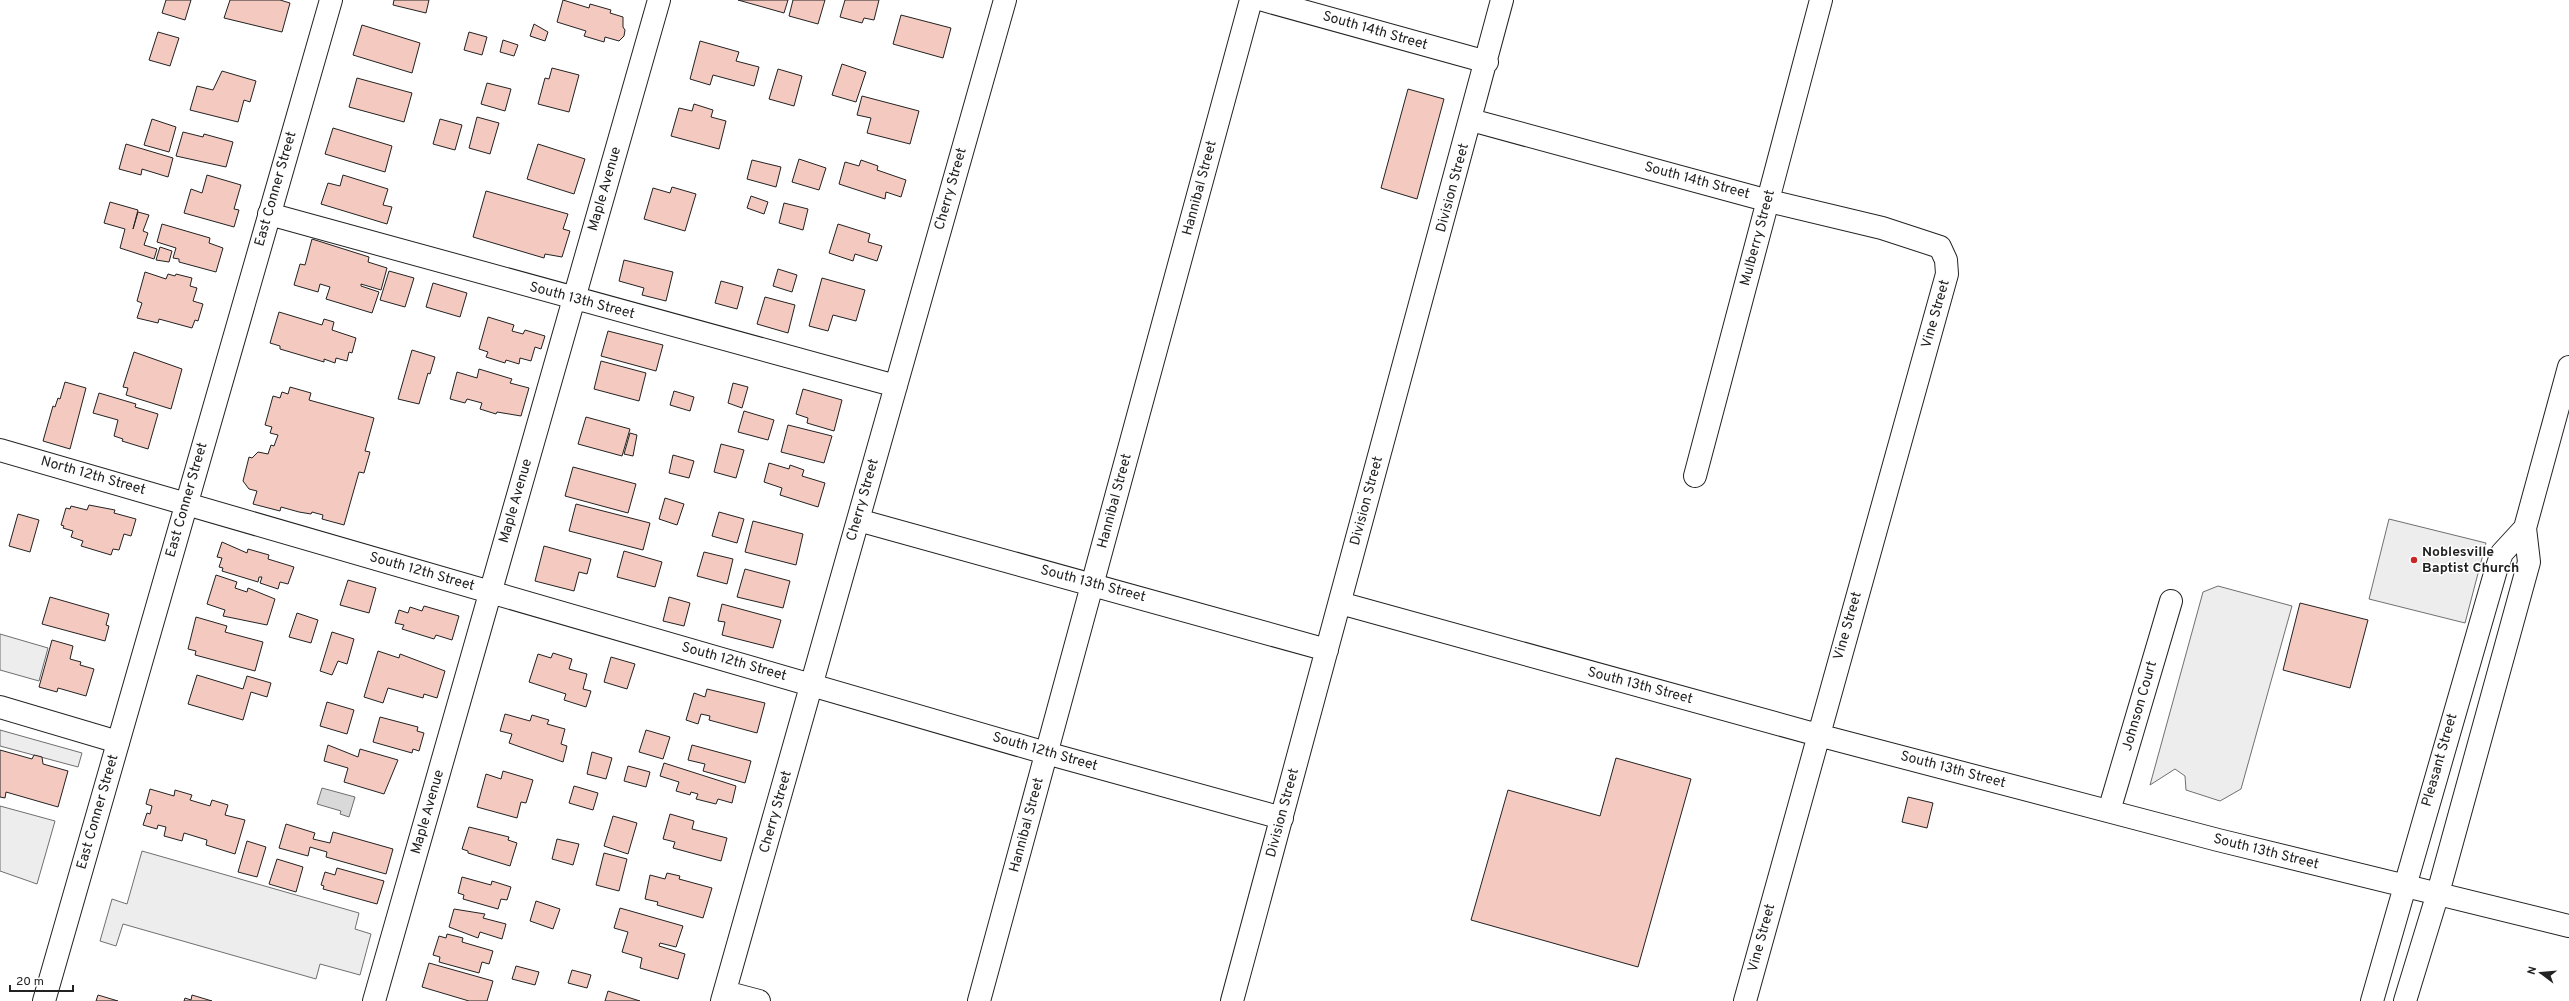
<svg xmlns="http://www.w3.org/2000/svg" width="2569" height="1001" viewBox="0 0 2569 1001" font-family="Overpass,sans-serif">
  <rect width="100%" height="100%" fill="#fff"/>
  <path fill="#ededed" stroke="#6f6f6f" d="M2389,519L2486,543L2465,623L2369,599Z
    M2218,586L2292,606L2241,789L2220,801L2186,790L2185,776L2175,769L2150,785L2203,592Z
    M0,634L48,648L39,681L0,670Z
    M0,730L82,753L78,767L0,746Z
    M0,806L55,821L37,884L0,871Z
    M142,851L359,913L355,929L371,934L360,975L320,964L316,979L123,924L116,946L100,941L112,899L127,904Z"/>
  <path fill="#d9d9d9" stroke="#6f6f6f" d="M322,788L355,797L349,817L340,814L341,811L317,804Z"/>
  <path fill="#f3c9c0" stroke="#222" d="M166,0H191L185,20L162,13Z
    M230,0H280L290,3L282,32L224,18Z
    M394,0H429L426,13L393,5Z
    M563,0L589,8L590,4L611,10L610,13L623,17V27L625,30L624,36L619,41L605,37L604,42L584,36L586,31L557,22Z
    M738,0H788L784,13Z
    M793,0H825L818,24L789,16Z
    M845,0H879L874,20L864,18L862,23L840,17Z
    M901,15L951,28L943,58L893,44Z
    M534,24L548,32L545,41L530,36Z
    M362,25L420,43L412,73L353,55Z
    M158,32L179,38L170,66L149,60Z
    M469,32L487,37L482,55L464,50Z
    M503,40L518,45L514,56L500,52Z
    M700,41L739,52L736,61L759,67L754,86L713,75L710,85L690,79Z
    M842,64L866,72L856,102L832,95Z
    M552,68L579,75L569,112L538,104L545,78L549,79Z
    M778,69L802,76L794,106L769,99Z
    M222,71L256,81L250,102L244,100L238,122L190,110L197,86L213,90Z
    M357,78L412,93L404,122L349,107Z
    M487,83L511,89L505,111L481,104Z
    M1408,89L1444,99L1417,199L1381,188Z
    M862,96L919,111L910,144L867,133L871,118L857,115Z
    M694,104L713,110L711,117L726,121L719,149L671,136L679,108L692,111Z
    M477,117L499,123L490,154L469,148Z
    M152,119L176,127L169,152L144,145Z
    M440,119L462,125L455,150L433,144Z
    M333,128L392,146L385,172L325,154Z
    M183,132L203,137L204,134L233,142L226,167L176,156Z
    M126,144L173,158L168,177L142,169L141,175L119,169Z
    M538,144L585,159L574,194L527,179Z
    M799,159L826,168L819,190L792,182Z
    M752,160L781,167L776,187L747,179Z
    M861,160L878,166L877,170L906,180L901,197L886,192L885,199L839,184L845,162L859,166Z
    M207,175L241,185L234,209L239,210L234,227L184,213L191,189L202,193Z
    M343,175L388,189L383,205L392,207L387,224L321,204L328,183L340,186Z
    M672,187L696,194L685,231L644,219L653,188L670,193Z
    M486,191L568,214L563,229L570,231L562,257L545,254L544,258L473,237Z
    M751,196L768,202L764,214L747,208Z
    M110,202L138,210L133,229L138,212L149,215L143,231L148,233L144,245L157,249L154,259L120,248L125,229L104,223Z
    M784,203L808,209L803,230L779,223Z
    M162,224L210,238L209,243L223,248L216,272L179,262V259L173,258L176,248L157,242Z
    M838,224L870,234L868,242L882,246L877,261L855,254L853,261L829,253Z
    M312,239L369,257L368,262L387,268L381,290L361,284V286L379,292L372,313L326,299L330,287L320,284L318,292L294,285L300,264L305,265Z
    M160,247L172,251L169,262L156,260Z
    M624,260L673,272L666,301L642,295L644,288L619,281Z
    M778,269L797,275L792,292L773,286Z
    M389,271L414,278L405,307L380,300Z
    M145,272L166,279L168,274L175,276L176,274L192,278L190,286L197,288L193,301L203,304L198,321L195,320L192,328L159,319L158,323L137,318L142,303L137,301Z
    M822,278L865,290L856,321L833,315L828,331L809,326Z
    M721,281L743,287L737,309L715,303Z
    M433,283L467,293L460,317L426,307Z
    M765,297L795,305L788,333L757,324Z
    M279,312L322,325L324,319L334,322L332,330L356,338L352,353L349,352L347,361L336,358L335,363L324,359V362L280,349V346L270,343Z
    M488,317L514,325L512,331L523,334L525,330L545,336L541,349L535,347L531,361L520,358L519,364L506,360L505,363L486,357L488,352L479,349Z
    M608,331L663,345L656,371L601,356Z
    M412,350L435,357L430,374L428,373L419,404L398,399Z
    M134,352L182,369L171,409L126,395L128,388L123,387Z
    M601,361L646,373L639,401L594,389Z
    M479,369L512,379L510,383L529,388L521,416L497,412L496,414L480,409L482,403L467,399L465,403L450,399L457,372L477,378Z
    M65,382L86,388L70,449L43,441L53,406L55,407L58,398L60,399Z
    M733,383L748,387L742,408L728,403Z
    M290,387L311,393L309,400L374,418L365,451L370,452L364,473L359,472L344,525L322,519L323,515L312,512L311,514L299,512L281,507L280,511L253,504L257,491L249,489L243,481L249,457L252,458L258,452L268,454L271,445L274,446L278,435L270,433L272,427L265,425L273,396L280,398L282,392L288,394Z
    M803,389L842,400L834,431L807,423L808,418L796,414Z
    M674,391L694,397L690,411L670,405Z
    M99,393L136,404L135,407L158,414L148,449L122,441L123,439L114,436L118,420L93,413Z
    M744,411L774,420L768,440L738,432Z
    M586,417L630,429L622,456L578,444Z
    M788,425L832,436L824,463L781,452Z
    M630,433L637,435L633,456L624,454Z
    M721,444L744,450L736,478L714,472Z
    M673,455L694,461L689,478L669,473Z
    M769,463L789,469L790,465L804,470L802,476L825,483L818,507L780,495L782,488L764,482Z
    M573,467L636,484L628,513L565,496Z
    M665,498L684,504L677,525L659,519Z
    M576,504L650,523L643,550L569,531Z
    M89,505L115,510L114,513L136,519L131,536L124,534L119,550L113,549L111,555L81,546L83,541L71,537L73,531L63,528L64,526L61,525L66,508L70,509L71,506L87,510Z
    M719,512L744,519L737,543L712,536Z
    M18,514L39,520L30,552L9,546Z
    M753,521L803,534L796,565L745,552Z
    M222,542L247,553L248,549L269,555L268,559L294,567L288,584L280,582L278,589L260,583L262,577H259L258,582L222,571L223,568L219,567L222,558L217,557Z
    M544,546L591,559L587,574L579,572L574,591L535,581Z
    M624,551L662,562L655,587L617,577Z
    M704,552L733,559L727,584L697,576Z
    M745,569L790,581L783,608L737,597Z
    M216,575L237,582L235,588L247,592L248,588L275,599L267,625L223,616L225,610L207,604Z
    M348,580L376,588L369,613L340,605Z
    M50,597L109,614L106,625L109,626L105,641L42,624Z
    M669,597L690,603L684,626L663,621Z
    M2300,603L2368,620L2350,688L2283,670Z
    M722,604L781,620L773,648L722,635L725,622L718,621Z
    M424,606L459,616L452,640L436,635L434,639L402,629L404,625L395,623L399,610L408,613L410,607L422,611Z
    M297,613L318,620L311,643L289,637Z
    M196,617L227,626L225,632L263,642L255,671L195,655L196,651L188,649Z
    M332,632L354,639L347,664L338,661L332,675L320,671Z
    M52,640L73,646L70,659L81,662L80,665L94,669L86,696L58,688L57,692L39,687Z
    M378,651L399,658L400,654L445,671L437,698L424,694L423,698L388,688L383,703L364,697Z
    M553,653L572,659L569,669L587,674L583,689L591,691L586,707L564,700L566,694L529,682L538,654L551,658Z
    M611,657L635,664L627,689L604,682Z
    M197,675L243,689L247,676L271,683L267,697L251,692L243,720L188,704Z
    M707,689L765,703L757,733L709,720L710,716L701,714L698,724L686,720L694,693L705,697Z
    M327,702L354,710L347,734L320,726Z
    M505,714L530,721L532,715L549,720L547,724L565,729L561,744L567,746L563,762L509,743L512,734L500,731Z
    M380,717L418,727L417,731L424,733L419,751L413,749L412,753L373,742Z
    M646,730L670,737L663,759L639,752Z
    M328,745L358,757L360,749L398,760L384,794L344,782L348,768L324,761Z
    M692,745L751,761L745,783L703,771L705,764L688,760Z
    M0,750L32,759L34,755L42,757L43,764L68,771L58,807L6,792L5,798L0,797Z
    M592,752L612,758L606,779L587,774Z
    M1616,758L1691,779L1638,967L1471,920L1508,790L1600,816Z
    M664,763L736,786L732,803L718,799L716,804L696,799L698,794L691,792L690,795L676,791L679,782L660,776Z
    M628,766L650,772L646,787L624,781Z
    M503,771L533,780L526,803L521,802L517,818L477,807L486,774L501,779Z
    M574,786L598,793L593,810L569,803Z
    M150,789L174,796L175,790L192,795L190,800L210,806L212,800L228,805L225,815L245,820L235,854L206,845L207,840L184,833L182,841L164,836L166,827L158,825L157,829L143,825L147,813L150,814L152,806L146,804Z
    M1908,797L1933,803L1927,828L1902,822Z
    M670,814L694,821L692,829L727,838L721,861L673,848L675,842L663,839Z
    M613,816L637,823L628,854L604,846Z
    M286,824L315,833L313,839L330,843L333,832L393,849L386,874L326,857L327,852L310,847L308,856L279,848Z
    M469,827L509,837L508,840L517,843L510,866L468,853V851L462,849Z
    M557,839L579,844L573,865L552,859Z
    M247,841L266,847L257,877L238,872Z
    M604,853L627,859L619,891L596,885Z
    M277,859L303,867L296,892L269,884Z
    M337,868L384,881L377,904L323,889L324,886L321,885L325,872L335,875Z
    M667,873L680,876L679,879L712,888L703,918L657,905L658,902L645,899L650,875L665,879Z
    M462,877L491,885L492,881L511,887L507,900L501,899L498,909L463,899L464,895L458,893Z
    M536,901L560,909L553,929L530,921Z
    M620,908L683,926L676,947L660,943L659,946L685,954L678,979L640,968L642,958L622,952L628,932L614,928Z
    M454,909L485,914L483,918L506,924L502,939L480,932L478,938L449,927Z
    M447,934L463,938L462,942L493,951L489,964L482,962L479,973L439,962L440,957L433,955L439,936L446,938Z
    M429,963L493,981L487,1001H469L422,987Z
    M516,966L539,972L535,985L512,979Z
    M572,970L591,975L587,988L568,983Z
    M608,991L640,1001H605Z
    M98,995L118,1001H96Z
    M192,995L212,1001H184L185,998L191,1000Z"/>
  <g fill="none" stroke-linecap="round" stroke-linejoin="round">
    <g stroke="#222" stroke-width="24">
      <path id="minor" d="M1263,0L1487,62
        M1471,120L1769,201L1882,228L1940,247L1946,260L1947,274L1745,1001
        M269,214L896,386
        M0,450L1046,753L1282,818
        M1695,476L1821,0
        M858,520L1327,650
        M1340,603L1818,735L2218,840L2569,926
        M0,707L118,742
        M2109,811L2171,601
        M725,992L759,1001
        M374,1001L659,0
        M722,1001L1005,0
        M979,1001L1251,0
        M1232,1001L1502,0
        M2372,1001L2496,570L2502,553L2525,528
        M2405,1001L2438,893L2529,562L2525,528L2569,367"/>
    </g>
    <g stroke="#222" stroke-width="24">
      <path id="major" d="M44,1001L331,0"/>
    </g>
    <use href="#minor" stroke="#fff" stroke-width="22"/>
    <use href="#major" stroke="#fff" stroke-width="22"/>
  </g>
  <circle fill="#c62828" stroke="#fff" stroke-width="1.5" cx="2414" cy="560" r="4"/>
  <g text-anchor="middle" dominant-baseline="central" stroke-width="3" stroke-linejoin="round" paint-order="stroke">
    <g font-size="14" fill="#222" stroke="#fff">
      <text transform="translate(1375 31) rotate(16)">South 14th Street</text>
      <text transform="translate(1697 181) rotate(15)">South 14th Street</text>
      <text transform="translate(1200 188) rotate(-75)">Hannibal Street</text>
      <text transform="translate(1453 188) rotate(-75)">Division Street</text>
      <text transform="translate(276 189) rotate(-74)">East Conner Street</text>
      <text transform="translate(605 189) rotate(-74)">Maple Avenue</text>
      <text transform="translate(951 189) rotate(-74)">Cherry Street</text>
      <text transform="translate(1758 238) rotate(-75)">Mulberry Street</text>
      <text transform="translate(582 301) rotate(15)">South 13th Street</text>
      <text transform="translate(1936 314) rotate(-74)">Vine Street</text>
      <text transform="translate(93 476) rotate(16)">North 12th Street</text>
      <text transform="translate(187 500) rotate(-74)">East Conner Street</text>
      <text transform="translate(863 500) rotate(-74)">Cherry Street</text>
      <text transform="translate(516 501) rotate(-74)">Maple Avenue</text>
      <text transform="translate(1115 501) rotate(-75)">Hannibal Street</text>
      <text transform="translate(1367 501) rotate(-75)">Division Street</text>
      <text transform="translate(422 572) rotate(16)">South 12th Street</text>
      <text transform="translate(1093 584) rotate(15)">South 13th Street</text>
      <text transform="translate(1848 626) rotate(-74)">Vine Street</text>
      <text transform="translate(734 662) rotate(16)">South 12th Street</text>
      <text transform="translate(1640 686) rotate(15)">South 13th Street</text>
      <text transform="translate(2140 706) rotate(-74)">Johnson Court</text>
      <text transform="translate(1045 752) rotate(16)">South 12th Street</text>
      <text transform="translate(2440 760) rotate(-74)">Pleasant Street</text>
      <text transform="translate(1953 770) rotate(15)">South 13th Street</text>
      <text transform="translate(98 812) rotate(-74)">East Conner Street</text>
      <text transform="translate(428 812) rotate(-74)">Maple Avenue</text>
      <text transform="translate(776 812) rotate(-74)">Cherry Street</text>
      <text transform="translate(1283 813) rotate(-75)">Division Street</text>
      <text transform="translate(1027 825) rotate(-75)">Hannibal Street</text>
      <text transform="translate(2266 852) rotate(14)">South 13th Street</text>
      <text transform="translate(1762 938) rotate(-75)">Vine Street</text>
    </g>
    <g font-size="14" font-weight="bold" fill="#222" stroke="#fff" text-anchor="start">
      <text x="2422" y="552">Noblesville<tspan x="2422" dy="16">Baptist Church</tspan></text>
    </g>
  </g>
  <g transform="translate(2541 973) rotate(286)" stroke="#ffffff" stroke-width="3" paint-order="stroke">
  <path d="M0-3L7 15L0 10L-7 15Z" fill="#222222"/>
  <text y="-6" font-size="11" font-weight="bold" text-anchor="middle" fill="#222222">N</text>
  </g>
  <path d="M10 985v6h63v-6" fill="none" stroke="#222222" stroke-width="2"/>
  <text x="16" y="985" font-size="12" fill="#222222" stroke="#ffffff" stroke-width="3" paint-order="stroke">20 m</text>
</svg>
